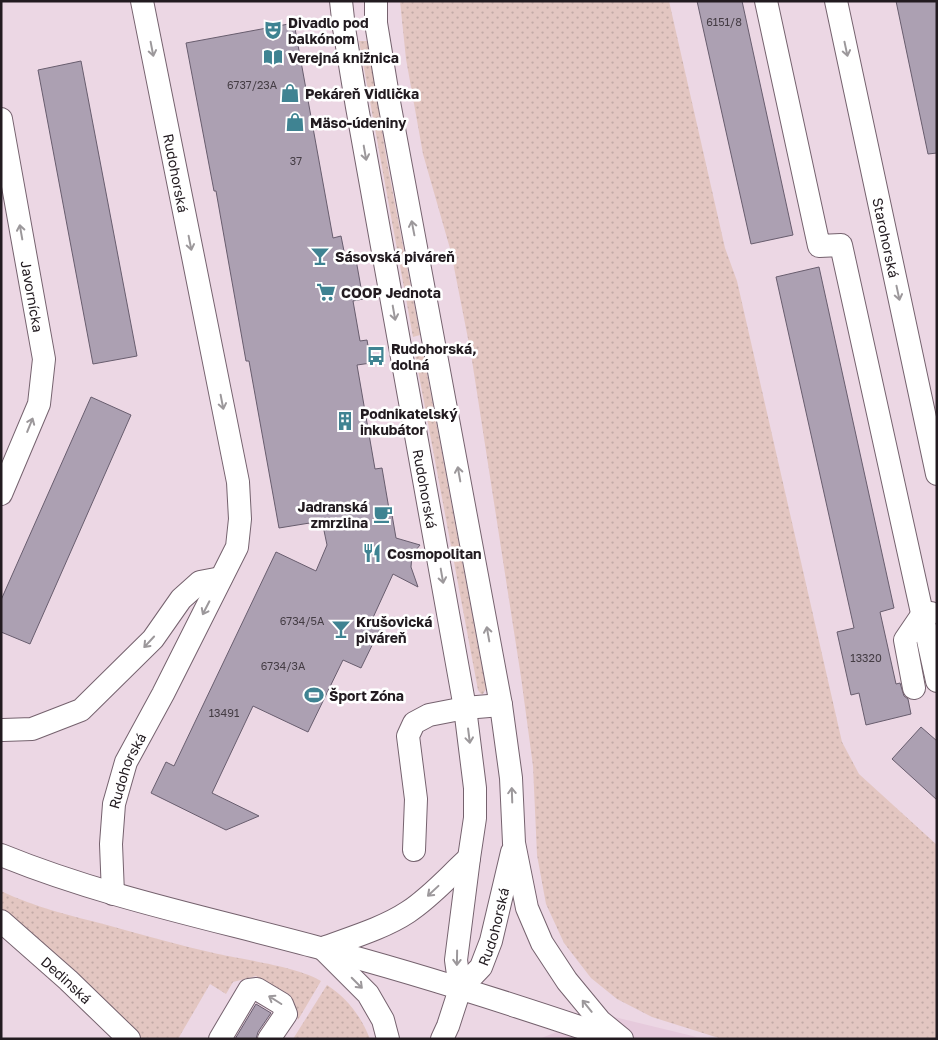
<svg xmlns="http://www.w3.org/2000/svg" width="938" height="1040" viewBox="0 0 938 1040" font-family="'Golos Text',sans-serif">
  <defs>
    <pattern id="grass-dots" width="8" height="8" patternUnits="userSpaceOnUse" patternTransform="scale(1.25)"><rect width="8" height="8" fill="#e3c6c1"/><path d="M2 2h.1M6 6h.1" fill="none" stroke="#c2aaa6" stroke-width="1.8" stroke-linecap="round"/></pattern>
  </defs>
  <rect width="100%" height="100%" fill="#ecd7e4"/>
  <path fill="#e6cadc" d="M602,1014L705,1039H539Z"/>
  <path fill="url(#grass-dots)" d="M400,1H669L725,248L737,281L842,742L859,774L937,845V1039H722L652,1017L617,999L591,978L564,943L546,904L537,855L533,766L521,677L471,354L451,252L423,154L406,59Z
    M359,41H368L387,162L420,335L413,337Z
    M423,352L486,689L483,694H481L478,690L415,354Z
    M1,891C34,907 72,916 107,925C144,935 181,946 218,954C246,960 299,967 321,981L298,1020L294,1002L256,976L233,982L226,994L210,984L178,1039H136L1,914Z
    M327,985C347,998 361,1016 370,1039H293Z"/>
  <path fill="#aca0b2" stroke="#685d6e" d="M697,1H742L793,235L751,244Z
    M896,1H937V153L928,154Z
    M294,23L333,238L341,236L345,256L355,254L363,299L353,301L360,341L367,340L371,363L357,365L375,469L382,468L389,509H391L396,538L420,545L412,555L411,567L418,587L393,574L371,622L381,627L361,668L343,660L308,732L253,706L212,793L259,816L226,830L151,793L166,762L174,766L276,552L316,571L327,545L322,521L279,528L249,361H246L216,191H214L186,43Z
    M81,61L137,356L93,364L38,70Z
    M819,267L894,608L880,612L896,684L900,683L904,696L908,699L911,714L866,725L859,693L851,695L837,632L854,628L776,277Z
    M91,397L131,415L30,644L1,632V600Z
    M921,727L937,741V800L892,759Z
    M256,1004L271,1013L258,1032L256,1039H235Z"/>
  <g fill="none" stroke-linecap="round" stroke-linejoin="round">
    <g stroke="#75626e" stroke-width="24">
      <g id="minor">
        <path id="s1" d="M341,1L344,28L357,107L465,708L475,788V818L469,858L456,960L460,989"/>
        <path d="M376,1V23L389,102L501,705L511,778L514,843L527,908L542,943L567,981L600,1021L622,1039"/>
        <path d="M766,1L819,246L841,245L937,681"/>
        <path id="s2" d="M836,1L937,474"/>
        <path id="s3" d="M1,119L44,359L39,404L1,494"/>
        <path d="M914,688L905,640L922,615L931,613"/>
        <path d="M3,730L32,729L81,710L153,639L181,599L200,582L221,578"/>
        <path d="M414,850L416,799L408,736L414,723L429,715L465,708L501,705"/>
        <path d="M1,855C104,897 213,919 320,948C419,974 518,1006 615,1039"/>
        <path id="s4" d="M113,894L111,844L114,804L126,762L163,694L237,547L240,519L238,482L142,1"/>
        <path id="s5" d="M1,921L68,980L129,1039"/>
        <path d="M323,948C350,938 384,928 408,912C431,897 449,876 469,858"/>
        <path d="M323,949L368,994L383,1020L388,1039"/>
        <path d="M220,1039L249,990L257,989L282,1004L286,1014L269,1039"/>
        <path id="s6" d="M442,1039L448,1026L460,989L481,967L491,941L512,852"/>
      </g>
    </g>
    <use href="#minor" stroke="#fff" stroke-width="22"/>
  </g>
  <defs><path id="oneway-shaft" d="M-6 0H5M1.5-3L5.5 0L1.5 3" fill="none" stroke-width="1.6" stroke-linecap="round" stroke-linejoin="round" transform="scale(1.25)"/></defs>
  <g stroke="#9c989b">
    <use href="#oneway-shaft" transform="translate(152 49) rotate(79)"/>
    <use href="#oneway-shaft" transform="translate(846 49) rotate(78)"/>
    <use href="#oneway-shaft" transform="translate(365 153) rotate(80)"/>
    <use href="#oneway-shaft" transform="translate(413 228) rotate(-101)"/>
    <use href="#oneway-shaft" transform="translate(21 232) rotate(-100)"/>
    <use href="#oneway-shaft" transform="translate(190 243) rotate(79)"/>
    <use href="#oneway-shaft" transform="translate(898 293) rotate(78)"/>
    <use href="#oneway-shaft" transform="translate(394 313) rotate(80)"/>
    <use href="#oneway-shaft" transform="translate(222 402) rotate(79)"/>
    <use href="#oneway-shaft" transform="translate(30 425) rotate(-68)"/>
    <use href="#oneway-shaft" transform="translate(459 474) rotate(-100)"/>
    <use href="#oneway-shaft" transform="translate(442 576) rotate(80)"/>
    <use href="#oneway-shaft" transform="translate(206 608) rotate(117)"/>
    <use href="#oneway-shaft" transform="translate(488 634) rotate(-100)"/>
    <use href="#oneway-shaft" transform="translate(149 642) rotate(133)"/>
    <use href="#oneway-shaft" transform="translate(469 736) rotate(83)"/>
    <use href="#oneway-shaft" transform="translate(512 795) rotate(-92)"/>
    <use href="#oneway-shaft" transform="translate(433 891) rotate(137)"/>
    <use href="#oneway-shaft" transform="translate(457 958) rotate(91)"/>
    <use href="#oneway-shaft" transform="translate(357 983) rotate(45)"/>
    <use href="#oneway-shaft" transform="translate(275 1000) rotate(-148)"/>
    <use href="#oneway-shaft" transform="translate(587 1006) rotate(-129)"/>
  </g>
  <defs>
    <g id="theatre-bare" transform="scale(1.5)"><path d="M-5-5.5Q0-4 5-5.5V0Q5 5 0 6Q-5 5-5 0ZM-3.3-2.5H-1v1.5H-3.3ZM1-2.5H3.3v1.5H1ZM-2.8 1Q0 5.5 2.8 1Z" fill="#3f8392" stroke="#fff" stroke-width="2.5" paint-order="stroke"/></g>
    <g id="library-bare" transform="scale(1.5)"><path d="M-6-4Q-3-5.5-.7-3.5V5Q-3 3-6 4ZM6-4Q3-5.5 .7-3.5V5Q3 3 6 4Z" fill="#3f8392" stroke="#fff" stroke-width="2.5" paint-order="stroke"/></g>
    <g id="shop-bare" transform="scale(1.5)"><path d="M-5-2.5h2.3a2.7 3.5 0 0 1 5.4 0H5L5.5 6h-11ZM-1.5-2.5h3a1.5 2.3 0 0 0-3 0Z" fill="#3f8392" stroke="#fff" stroke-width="2.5" paint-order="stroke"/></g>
    <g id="bar-bare" transform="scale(1.5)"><path d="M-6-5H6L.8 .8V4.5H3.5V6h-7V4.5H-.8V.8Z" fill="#3f8392" stroke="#fff" stroke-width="2.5" paint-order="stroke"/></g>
    <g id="supermarket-bare" transform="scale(1.5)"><path d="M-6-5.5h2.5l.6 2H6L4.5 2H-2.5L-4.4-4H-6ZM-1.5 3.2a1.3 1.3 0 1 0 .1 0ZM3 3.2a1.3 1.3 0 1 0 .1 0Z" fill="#3f8392" stroke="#fff" stroke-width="2.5" paint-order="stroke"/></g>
    <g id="bus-bare" transform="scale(1.5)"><path d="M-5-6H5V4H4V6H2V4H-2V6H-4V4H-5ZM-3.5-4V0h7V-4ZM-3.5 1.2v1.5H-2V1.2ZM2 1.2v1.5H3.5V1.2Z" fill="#3f8392" stroke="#fff" stroke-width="2.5" paint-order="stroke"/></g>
    <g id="building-bare" transform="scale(1.5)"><path d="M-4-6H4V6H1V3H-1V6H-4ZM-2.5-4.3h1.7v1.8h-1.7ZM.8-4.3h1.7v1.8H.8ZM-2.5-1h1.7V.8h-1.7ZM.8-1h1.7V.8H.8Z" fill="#3f8392" stroke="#fff" stroke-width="2.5" paint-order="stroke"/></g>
    <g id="cafe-bare" transform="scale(1.5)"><path d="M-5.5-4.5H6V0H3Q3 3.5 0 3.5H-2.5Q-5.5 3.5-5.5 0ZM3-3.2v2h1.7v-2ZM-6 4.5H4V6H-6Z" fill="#3f8392" stroke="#fff" stroke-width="2.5" paint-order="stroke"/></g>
    <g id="restaurant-bare" transform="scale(1.5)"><path d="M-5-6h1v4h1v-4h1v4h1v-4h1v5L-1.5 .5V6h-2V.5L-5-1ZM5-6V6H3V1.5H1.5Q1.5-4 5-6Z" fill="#3f8392" stroke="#fff" stroke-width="2.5" paint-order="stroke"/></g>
    <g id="stadium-bare" transform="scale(1.5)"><path d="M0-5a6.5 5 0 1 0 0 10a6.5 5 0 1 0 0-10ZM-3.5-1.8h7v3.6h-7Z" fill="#3f8392" stroke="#fff" stroke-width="2.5" paint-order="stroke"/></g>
  </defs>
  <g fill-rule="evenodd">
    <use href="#theatre-bare" x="273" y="30"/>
    <use href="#library-bare" x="273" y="57"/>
    <use href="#shop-bare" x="290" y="93"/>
    <use href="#shop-bare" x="295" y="122"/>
    <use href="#bar-bare" x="320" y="256"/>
    <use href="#supermarket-bare" x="326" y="292"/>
    <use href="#bus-bare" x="376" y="356"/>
    <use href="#building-bare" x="345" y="421"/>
    <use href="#cafe-bare" x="383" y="514"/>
    <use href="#restaurant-bare" x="372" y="553"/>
    <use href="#bar-bare" x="341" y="629"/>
    <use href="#stadium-bare" x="314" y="695"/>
  </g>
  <g text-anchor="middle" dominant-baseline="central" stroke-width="5" stroke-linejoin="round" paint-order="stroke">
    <g font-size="11" fill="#443c44">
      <text x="724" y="21">6151/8</text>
      <text x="252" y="84">6737/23A</text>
      <text x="296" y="160">37</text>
      <text x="302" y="620">6734/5A</text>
      <text x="866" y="657">13320</text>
      <text x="283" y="665">6734/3A</text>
      <text x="224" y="712">13491</text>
    </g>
    <g font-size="14" font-weight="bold" fill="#221b20" stroke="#fff" text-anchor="start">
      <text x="288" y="22">Divadlo pod<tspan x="288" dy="16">balkónom</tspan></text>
      <text x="288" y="57">Verejná knižnica</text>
      <text x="305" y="93">Pekáreň Vidlička</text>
      <text x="310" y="122">Mäso-údeniny</text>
      <text x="335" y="256">Sásovská piváreň</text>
      <text x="341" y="292">COOP Jednota</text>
      <text x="391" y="348">Rudohorská,<tspan x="391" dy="16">dolná</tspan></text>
      <text x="360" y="413">Podnikatelský<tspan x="360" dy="16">inkubátor</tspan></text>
      <text x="368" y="506" text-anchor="end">Jadranská<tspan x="368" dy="16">zmrzlina</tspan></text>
      <text x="387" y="553">Cosmopolitan</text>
      <text x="356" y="621">Krušovická<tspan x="356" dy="16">piváreň</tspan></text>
      <text x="329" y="695">Šport Zóna</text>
    </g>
    <g font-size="14" fill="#221b20" stroke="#fff">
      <text transform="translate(176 173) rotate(79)">Rudohorská</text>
      <text stroke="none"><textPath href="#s2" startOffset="242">Starohorská</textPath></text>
      <text stroke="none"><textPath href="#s3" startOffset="180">Javornícka</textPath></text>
      <text stroke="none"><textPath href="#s1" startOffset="495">Rudohorská</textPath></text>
      <text stroke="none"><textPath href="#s4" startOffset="126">Rudohorská</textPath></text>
      <text stroke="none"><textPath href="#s6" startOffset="126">Rudohorská</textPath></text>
      <text stroke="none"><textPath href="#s5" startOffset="88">Dedinská</textPath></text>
    </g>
  </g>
  <rect width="938" height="1040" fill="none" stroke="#221b20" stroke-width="5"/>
</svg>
